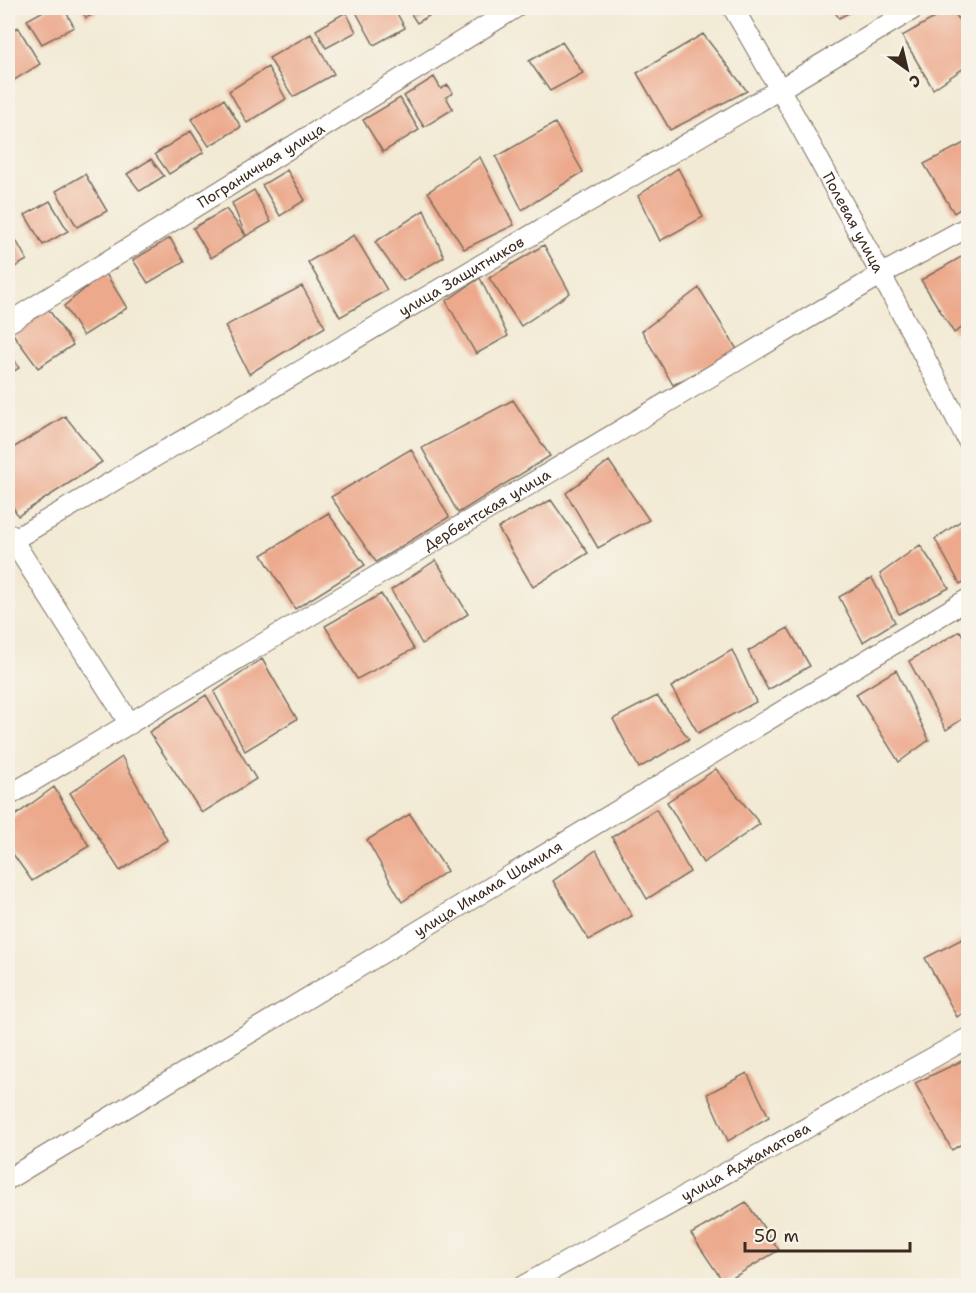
<svg xmlns="http://www.w3.org/2000/svg" width="976" height="1293" viewBox="0 0 976 1293" font-family="'Shantell Sans',sans-serif">
  <rect width="100%" height="100%" fill="#f7f3e8"/>
  <filter id="ink" filterUnits="userSpaceOnUse"><feTurbulence type="fractalNoise" baseFrequency=".0167" numOctaves="2"/><feDisplacementMap in="SourceGraphic" scale="12" xChannelSelector="R" yChannelSelector="G"/><feConvolveMatrix kernelMatrix="1 2 1 2 8 2 1 2 1" color-interpolation-filters="sRGB"/></filter>
  <filter id="wash" filterUnits="userSpaceOnUse"><feTurbulence type="fractalNoise" baseFrequency=".008" numOctaves="4" result="noise"/><feDisplacementMap in="SourceGraphic" scale="24" xChannelSelector="R" yChannelSelector="G"/><feGaussianBlur stdDeviation="1.35" result="paint"/><feColorMatrix in="noise" values="0 0 0 0 0 0 0 0 0 0 0 0 0 0 0 0 0 1.4 0 .05"/><feComposite in="paint" operator="in"/></filter>
  <g filter="url(#wash)">
    <rect width="100%" height="100%" fill="#f2ead4"/>
    <g id="blocks">
      <path fill="#eca98c" d="M49,8H64L74,27L42,44L27,20Z
        M81,8H105L86,18Z
        M359,8H394L405,28L374,45L355,10Z
        M407,8H442L417,23Z
        M832,8H858L839,18Z
        M952,8L968,36V65L933,89L902,36Z
        M346,12L356,32L326,48L316,30Z
        M18,27L40,64L8,84V33Z
        M311,34L334,74L293,97L269,58Z
        M703,34L747,91L670,130L637,73Z
        M562,42L583,73L550,91L529,61Z
        M268,67L286,99L247,123L229,91Z
        M434,77L441,89L448,85L453,93L446,97L453,109L424,127L404,96Z
        M400,98L419,130L383,152L363,120Z
        M224,99L241,127L209,146L191,119Z
        M555,123L583,172L522,210L496,157Z
        M191,131L204,152L169,174L155,154Z
        M968,141V204L954,213L924,164Z
        M480,157L514,225L464,249L428,192Z
        M151,159L164,176L140,191L127,174Z
        M678,168L703,217L660,241L638,196Z
        M287,170L305,200L280,216L262,185Z
        M85,174L107,211L77,227L56,191Z
        M254,190L271,222L246,236L232,203Z
        M50,201L68,231L43,245L25,215Z
        M226,209L246,236L211,258L193,228Z
        M424,210L444,257L403,281L375,242Z
        M12,233L27,260L8,271V235Z
        M354,235L387,290L340,317L308,262Z
        M170,238L184,262L148,283L133,260Z
        M544,245L570,293L521,326L489,278Z
        M968,253V324L954,333L921,280Z
        M105,272L127,308L83,336L64,306Z
        M480,278L508,336L476,354L446,301Z
        M302,286L325,327L249,374L225,326Z
        M699,288L738,351L673,385L642,331Z
        M47,307L73,345L38,368L10,330Z
        M8,349L19,368L8,375Z
        M513,400L550,456L458,513L422,448Z
        M65,416L102,462L18,516L8,498V451Z
        M411,449L449,517L376,562L331,497Z
        M609,461L649,520L598,548L566,493Z
        M551,500L588,553L533,587L498,528Z
        M328,513L365,565L295,609L262,555Z
        M968,516V580L960,584L935,539Z
        M920,545L949,588L899,614L880,574Z
        M436,560L468,614L422,644L391,590Z
        M872,578L895,622L863,642L839,597Z
        M381,594L414,649L357,679L325,626Z
        M788,628L810,666L768,690L748,651Z
        M960,631L968,644V715L946,730L909,661Z
        M732,650L756,702L698,733L671,687Z
        M262,659L297,719L245,751L214,692Z
        M896,670L929,740L899,762L856,694Z
        M206,695L256,779L202,813L149,732Z
        M657,696L689,739L639,768L613,719Z
        M122,757L167,840L120,871L70,793Z
        M716,769L760,824L703,863L667,802Z
        M54,787L89,846L32,881L8,847V821Z
        M656,809L690,872L647,899L612,837Z
        M410,814L447,871L402,902L367,840Z
        M596,850L632,916L589,940L553,881Z
        M968,936V1010L957,1017L925,958Z
        M968,1058V1140L952,1150L915,1083Z
        M747,1073L769,1117L728,1141L707,1094Z
        M746,1202L779,1250L724,1283L691,1234Z"/>
    </g>
  </g>
  <g filter="url(#ink)">
    <use href="#blocks" fill-opacity="0" stroke="#7b6d5e" stroke-width="1.5"/>
    <g fill="none" stroke-linecap="round" stroke-linejoin="round">
      <g stroke="#7b6d5e" stroke-width="22">
        <g id="minor">
          <path id="s1" d="M733,8C816,150 893,295 968,441"/>
          <path id="s2" d="M8,323L515,8"/>
          <path d="M8,533L130,724"/>
          <path id="s3" d="M8,543L780,89L915,8"/>
          <path id="s4" d="M8,796L882,274L968,227"/>
          <path id="s5" d="M8,1179L968,599"/>
          <path id="s6" d="M523,1286L968,1038"/>
        </g>
      </g>
      <use href="#minor" stroke="#fff" stroke-width="20"/>
    </g>
  </g>
  <g text-anchor="middle" dominant-baseline="central" stroke-width="5" stroke-linejoin="round" paint-order="stroke">
    <g font-size="15" fill="#3b2a1e" stroke="#f7f3e8">
      <text stroke="none"><textPath href="#s2" startOffset="298">Пограничная улица</textPath></text>
      <text stroke="none"><textPath href="#s1" startOffset="246">Полевая улица</textPath></text>
      <text stroke="none"><textPath href="#s3" startOffset="526">улица Защитников</textPath></text>
      <text stroke="none"><textPath href="#s4" startOffset="558">Дербентская улица</textPath></text>
      <text stroke="none"><textPath href="#s5" startOffset="561">улица Имама Шамиля</textPath></text>
      <text stroke="none"><textPath href="#s6" startOffset="255">улица Аджаматова</textPath></text>
    </g>
  </g>
  <rect width="976" height="1293" fill="none" stroke="#f7f3e8" stroke-width="30"/>
  <g transform="translate(907 69) rotate(146)" stroke="#f7f3e8" stroke-width="4.5" paint-order="stroke">
  <path d="M0-4.5L10 22L0 15L-10 22Z" fill="#3b2a1e"/>
  <text y="-9" font-size="16" font-weight="bold" text-anchor="middle" fill="#3b2a1e">С</text>
  </g>
  <path d="M745 1242v9h165v-9" fill="none" stroke="#3b2a1e" stroke-width="3"/>
  <text x="754" y="1242" font-size="18" fill="#3b2a1e" stroke="#f7f3e8" stroke-width="4.5" paint-order="stroke">50 m</text>
</svg>
